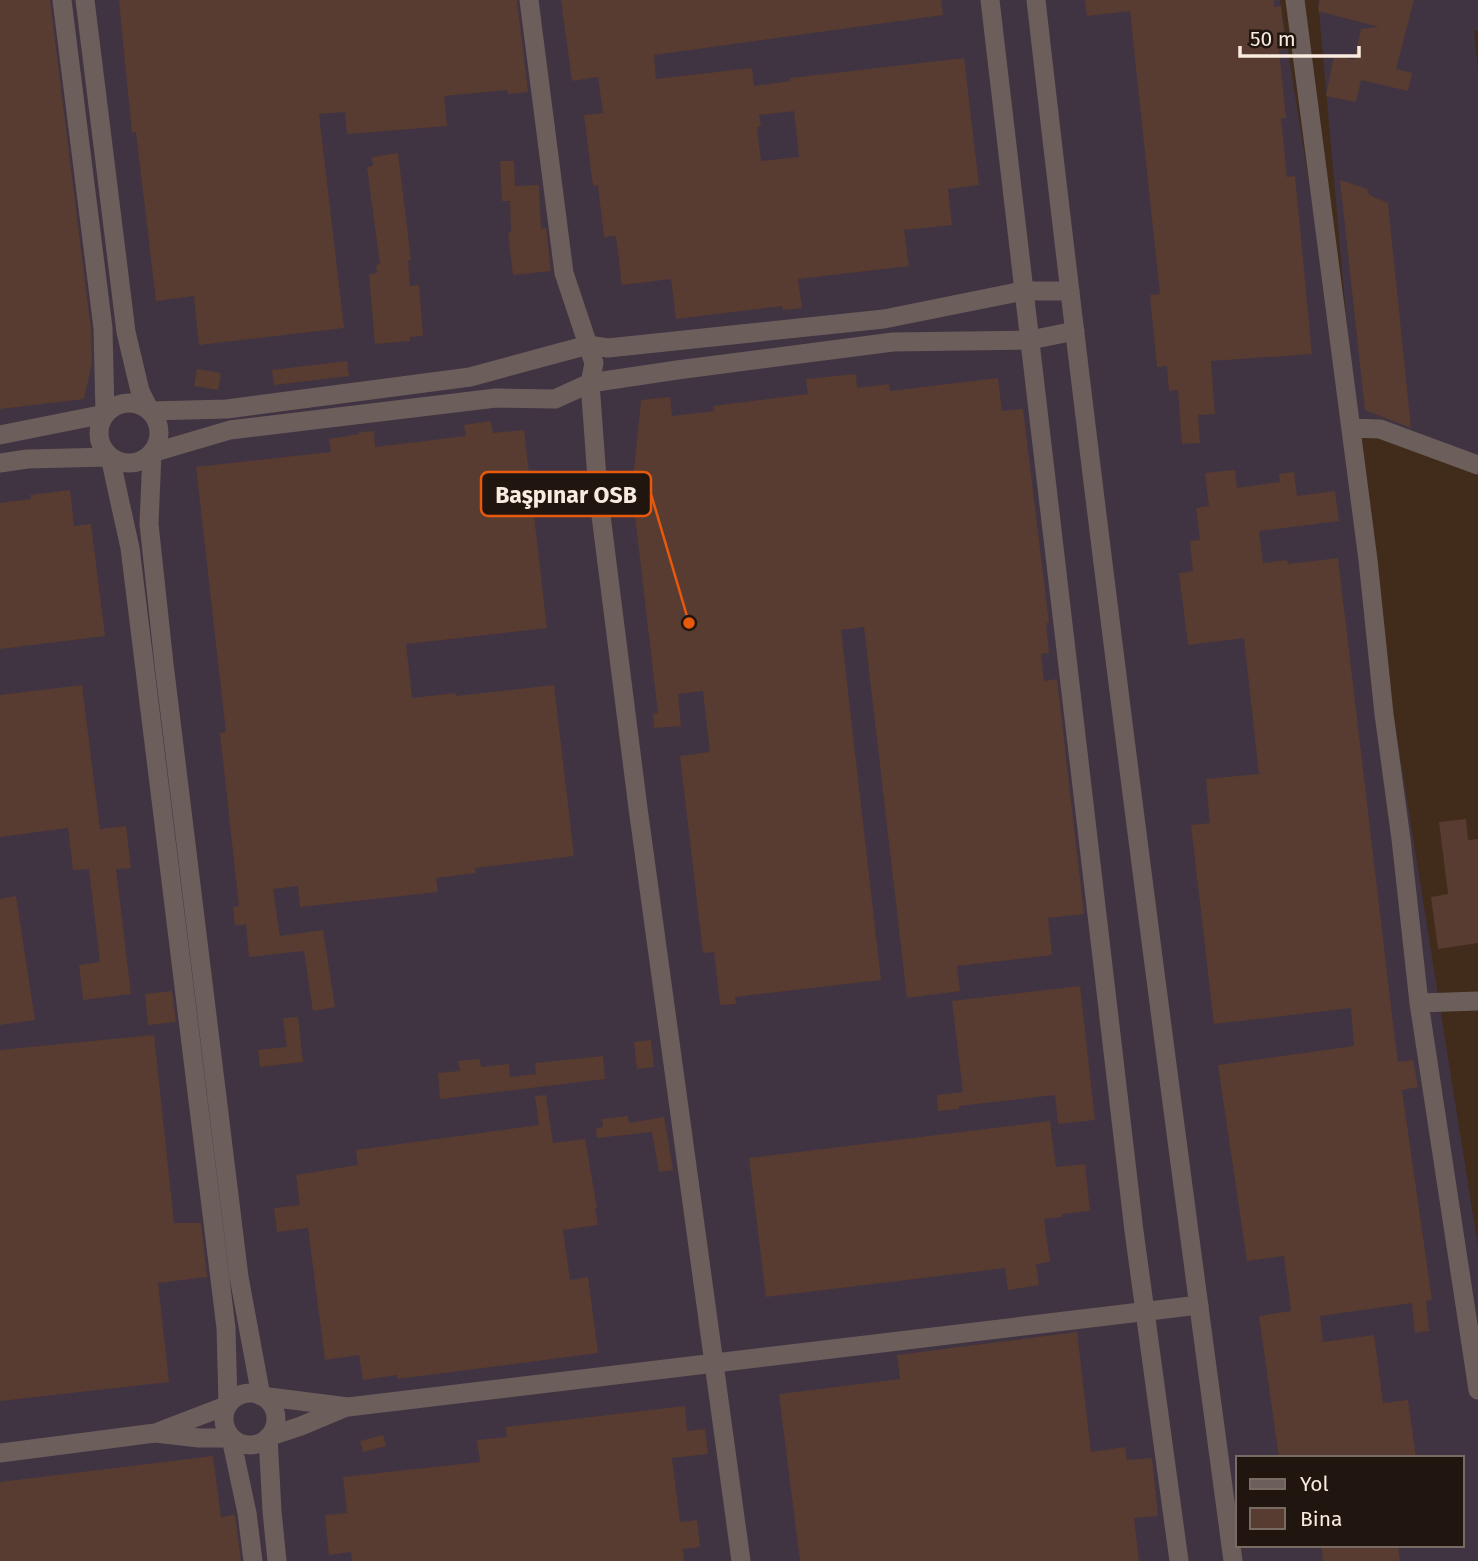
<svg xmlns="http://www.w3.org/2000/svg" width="1478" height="1561" viewBox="0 0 1478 1561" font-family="'Fira Sans',sans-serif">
  <rect width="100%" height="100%" fill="#412b1a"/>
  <path fill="#403342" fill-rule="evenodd" d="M0,0H1280L1478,1246V1561H0ZM1238,1458H1462V1545H1238Z
    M1318,0H1478V32L1474,30L1478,68V457L1355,417Z"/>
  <path fill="#583c31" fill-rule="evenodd" d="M0,0H50L91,329L92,363L84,399L0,409Z
    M119,0H517L528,92L508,94L507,90L444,96L447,126L347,134L345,112L319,114L344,328L199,345L194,296L156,301L136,132L132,133Z
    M561,0H941L943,15L654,55L656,79L752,68L754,86L790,81V78L964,58L979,185L948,189L952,225L904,230L909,266L798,279L802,308L783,310L782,306L676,319L671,279L622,285L616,236L604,237L598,185L593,186L584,115L603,113L598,77L572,81ZM794,111L799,157L761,161L757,127L761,126L759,115Z
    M1085,0H1274V7L1281,6L1284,36L1287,35L1289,49L1279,50L1286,118H1281L1287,177L1295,176L1312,354L1211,361L1215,414L1198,415L1200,443L1182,444L1178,390L1169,391L1167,366L1157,367L1150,295L1160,294L1130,11L1087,16Z
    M1320,0H1414L1396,69L1412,73L1408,91L1361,80L1356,102L1326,96L1334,55L1354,60L1361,29L1379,27L1318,11Z
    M398,153L411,260H408L410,286L419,285L423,336L410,337V341L375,344L369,274L377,273L376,265L380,264L367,167L373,166L372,157Z
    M500,161H514L515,186L539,185L541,229L546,228L551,271L513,275L508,232H511L510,201H502Z
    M1340,180L1367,189L1369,195L1388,203L1411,428L1365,410Z
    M347,361L349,376L274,385L272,370Z
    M197,369L221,373L218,390L194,386Z
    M856,374L857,388L889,384L890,391L998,378L1002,411L1023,409L1049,623H1046L1049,653L1041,654L1044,681L1057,679L1084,914L1048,918L1052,955L957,966L960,991L907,998L864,627L841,630L881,980L735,997L736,1004L720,1005L714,952L703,953L680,756L710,752L703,691L678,694L681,726L654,728L653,714L658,713L632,490L641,400L670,397L672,416L714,411L713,406L808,394L806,379Z
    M491,421L493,433L524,430L547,628L406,644L412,698L456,693V696L554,685L574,856L475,868L476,873L436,878L438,892L300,907L298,886L273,889L280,936L323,930L335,1007L313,1011L304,951L249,957L246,924L235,926L233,907L239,906L220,733L226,732L196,467L331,452L329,439L359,434V432L374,431L375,447L466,436L464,425Z
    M1235,470L1237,488L1280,482L1279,474L1294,472L1297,496L1335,491L1339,521L1259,531L1263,563L1287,560L1288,564L1338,558L1395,1040L1398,1062L1413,1060L1418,1087L1402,1090L1432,1300L1426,1301L1429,1331L1415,1333L1412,1303L1320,1316L1323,1342L1374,1335L1383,1403L1408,1400L1416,1457L1279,1458L1259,1316L1291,1311L1284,1256L1247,1261L1218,1065L1354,1046L1351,1008L1214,1024L1191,825L1210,823L1206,779L1259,774L1244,638L1188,645L1179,573L1193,571L1190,541L1200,540L1196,508L1209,506L1205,473Z
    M70,490L74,526L91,524L105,636L0,649V503L31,499L30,495Z
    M82,685L100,829L126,826L131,868L116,869L131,994L83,1000L79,965L100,962L89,869L73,870L68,828L0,837V695Z
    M1466,819L1468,840L1478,839V943L1438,949L1431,897L1448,894L1439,822Z
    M16,896L35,1020L0,1025V899Z
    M1080,986L1095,1120L1058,1124L1055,1095L959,1106V1109L938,1111L937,1095L963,1092L952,1001Z
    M172,991L176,1022L148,1025L145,994Z
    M298,1017L303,1062L260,1067L258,1050L287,1047L283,1018Z
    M154,1035L174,1223H201L207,1277L158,1283L169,1382L0,1401V1050Z
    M651,1040L654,1067L637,1069L634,1042Z
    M603,1056L605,1079L440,1099L438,1073L460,1071L458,1061L480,1059L481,1067L509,1064L510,1077L536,1074L535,1063Z
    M546,1095L553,1143L585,1139L597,1208H595L598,1225L563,1230L570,1280L588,1277L598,1353L397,1379V1375L363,1380L359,1355L325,1360L308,1228L277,1232L274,1208L300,1205L296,1175L358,1165L356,1150L539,1125L535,1096Z
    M628,1116L629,1123L664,1117L673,1170L659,1172L652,1132L597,1138L596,1128L603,1127L602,1119Z
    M1050,1121L1056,1167L1085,1164L1090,1211L1062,1214V1217L1044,1219L1050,1262L1036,1264L1039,1285L1008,1290L1005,1268L766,1297L749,1158Z
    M1077,1332L1091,1452L1125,1447L1127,1460L1152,1458L1158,1516L1134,1518L1139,1561H800L779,1394L900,1379L897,1355Z
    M685,1406L687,1431L705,1429L708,1454L672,1458L680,1522L697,1520L700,1547L683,1549L684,1561H352L351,1552L329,1555L325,1515L347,1513L343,1477L480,1462L477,1440L507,1437L506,1427Z
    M383,1435L386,1446L363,1452L360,1441Z
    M213,1456L221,1517L235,1515L241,1561H0V1482Z
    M1321,1545H1398L1400,1561H1323Z"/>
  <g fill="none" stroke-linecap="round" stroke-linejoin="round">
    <path stroke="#6c5e5b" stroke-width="19" d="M85,0L126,332L140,391L150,411L227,409L470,377L588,345L608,348L884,319L1023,291H1070
      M529,0L564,273L594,363L590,383L598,492L638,808L741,1561
      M1295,0L1368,560L1384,714L1401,839L1419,1003L1478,1001
      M1075,331L1030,340L893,342L677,370L590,383L555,399L496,398L230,430L152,453L149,524L164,664L239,1277L261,1396L348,1407L1199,1305
      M99 433a30 30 0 1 1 60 0a30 30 0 1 1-60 0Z
      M1351,428L1380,429L1478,465
      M0,435L105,414L103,328L62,0
      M0,463L27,459L110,457L130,548L226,1328L228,1405L155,1433
      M1419,1003L1478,1390
      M224 1419a26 26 0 1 1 52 0a26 26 0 1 1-52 0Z
      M0,1453L155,1433L199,1438H231L247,1513L253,1561
      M277,1561L272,1511L268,1437L301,1426L344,1408"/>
    <path stroke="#6c5e5b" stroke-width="19" d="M990,0L1134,1231L1179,1561
      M1036,0C1095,521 1163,1041 1233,1561"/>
  </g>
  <path fill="none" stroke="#e8590c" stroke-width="2.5" d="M689 623L651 494"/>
  <circle fill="#e8590c" stroke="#20160f" stroke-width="2.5" cx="689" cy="623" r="7"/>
  <rect fill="#20160f" stroke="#e8590c" stroke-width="2.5" x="481" y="472" width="170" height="44" rx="7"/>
  <g font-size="23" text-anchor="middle" font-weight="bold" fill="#faebe0">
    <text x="566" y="503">Başpınar OSB</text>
  </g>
  <rect x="1236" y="1456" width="228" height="91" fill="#20160f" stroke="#776b63" stroke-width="2"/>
  <rect x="1250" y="1479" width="35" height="10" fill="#6c5e5b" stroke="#776b63" stroke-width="2"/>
  <text x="1300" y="1491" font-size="21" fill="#faebe0">Yol</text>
  <rect x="1250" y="1508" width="35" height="21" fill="#583c31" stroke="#776b63" stroke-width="2"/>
  <text x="1300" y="1526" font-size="21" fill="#faebe0">Bina</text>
  <path d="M1240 46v10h119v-10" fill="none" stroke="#faebe0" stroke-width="3.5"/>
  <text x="1250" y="46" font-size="21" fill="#faebe0" stroke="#20160f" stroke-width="5" paint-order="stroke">50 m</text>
</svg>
